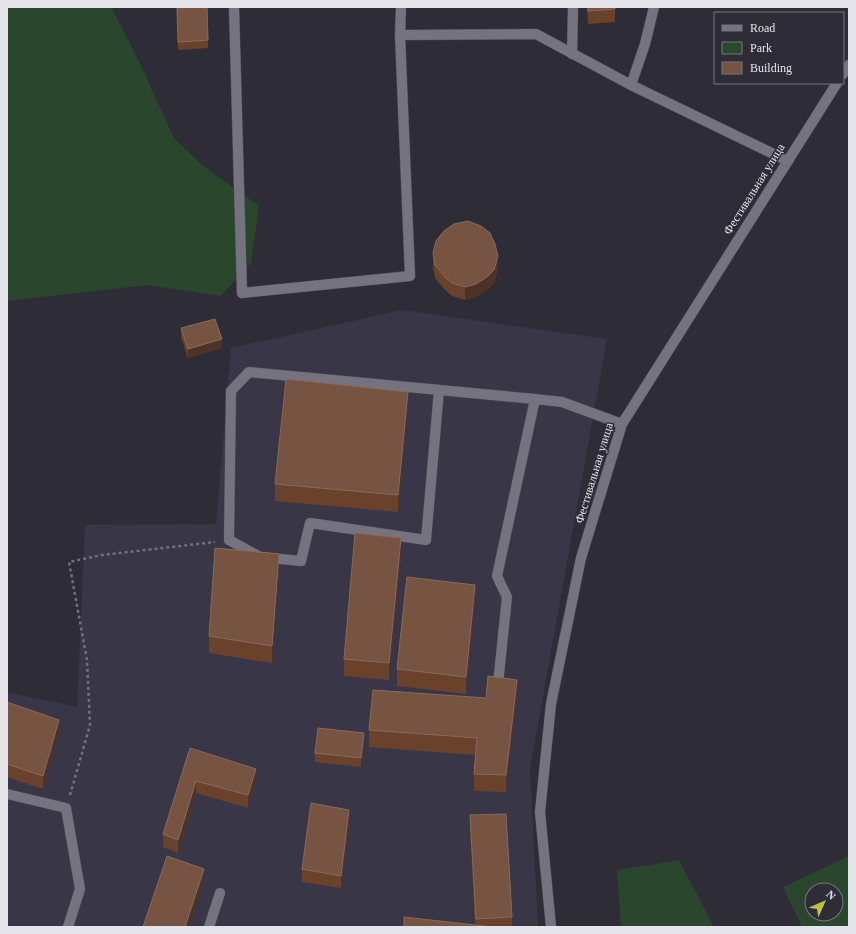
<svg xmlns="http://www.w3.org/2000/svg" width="856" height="934" viewBox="0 0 856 934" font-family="'Times New Roman',serif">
  <rect width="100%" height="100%" fill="#2e2d37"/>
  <path fill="#383647" d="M402,310L607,339L530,769L538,927H7V692L77,707L85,525L216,524L231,348Z"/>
  <path fill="#2a462c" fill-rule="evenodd" d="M7,7H111L138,59L174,138L203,166L259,206L251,263L221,296L148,285L7,301Z
    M849,856V927H802L783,887ZM812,890H836V914H812Z
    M679,860L714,927H621L617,870Z"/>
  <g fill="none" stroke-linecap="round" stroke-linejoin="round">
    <g stroke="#4d4b54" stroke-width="11">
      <path id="lane" d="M234,7L242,293L410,276L400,35L401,7
        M654,7L645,44L631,85L788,161
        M400,35L536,34L631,85
        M572,54L573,7
        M439,390L426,540L310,523L301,561L260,557L229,540L231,391L249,372L535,399L562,402L622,424
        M498,684L507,597L497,576L535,399
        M7,794L66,808L80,889L68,927
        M209,927L220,893"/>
    </g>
    <g stroke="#4d4b54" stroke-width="11">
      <path id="secondary" d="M843,74L849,65
        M551,927L540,812L551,704L581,558L622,424L837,83"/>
    </g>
    <path stroke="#73727b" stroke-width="2.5" stroke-dasharray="3 3" stroke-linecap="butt" d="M70,795L90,725L87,660L69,562L102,555L215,542"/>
    <use href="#lane" stroke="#74737f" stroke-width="10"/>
    <use href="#secondary" stroke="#74737f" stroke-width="10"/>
  </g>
  <path fill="#6a422c" d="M207,7L208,48L178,50L177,8Z
    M587,7H615V22L588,24Z
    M433,253L498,269L494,283L487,290L476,297L465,300L452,296L445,290L435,278L433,266Z
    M181,328L222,348L188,358L181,337Z
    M408,409L398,512L275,501V484Z
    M401,555L389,680L344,676V659Z
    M279,571L272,663L209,653V636Z
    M475,602L466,694L397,686V669Z
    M517,696L506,792L474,791V774L475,755L369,747V730L486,698Z
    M7,702L59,733L43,789L7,777Z
    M364,742L361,767L315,762V753Z
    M190,748L256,782L248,808L196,793L178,853L163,847V834Z
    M470,815L512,917V927H404L475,925L470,827Z
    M349,823L341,888L302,882V869Z"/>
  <path fill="#4d3228" d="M498,256V269L494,283L487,290L476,297L465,300V287Z
    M222,339V348L188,358V349Z
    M408,392V409L398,512V495Z
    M401,538V555L389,680V663Z
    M279,554V571L272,663V646Z
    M475,585V602L466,694V677Z
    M517,680V696L506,792V775Z
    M59,720V733L43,789V776Z
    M364,733V742L361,767V758Z
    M256,769V782L248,808V795Z
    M196,781V793L178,853V840Z
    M349,810V823L341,888V876Z
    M204,869V882L189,927H185Z"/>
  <path fill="#775441" stroke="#896a5c" d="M193,7H207L208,40L178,42L177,8Z
    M588,7H615V9L588,11Z
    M468,221L481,226L490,233L495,244L498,256L494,270L487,277L476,284L465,287L452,283L445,277L435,265L433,253L436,241L444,231L454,224Z
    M215,319L222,339L188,349L181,328Z
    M286,379L408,392L398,495L275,484Z
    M355,533L401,538L389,663L344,659Z
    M215,548L279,554L272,646L209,636Z
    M407,577L475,585L466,677L397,669Z
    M488,676L517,680L506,775L474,774L477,738L369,730L373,690L486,698Z
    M7,702L59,720L43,776L7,764Z
    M318,728L364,733L361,758L315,753Z
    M190,748L256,769L248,795L196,781L178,840L163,834Z
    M311,803L349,810L341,876L302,869Z
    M506,814L512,917L476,919L470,815Z
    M167,856L204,869L185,927H143Z
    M404,917L493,927H404Z"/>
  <g text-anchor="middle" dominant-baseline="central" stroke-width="3" stroke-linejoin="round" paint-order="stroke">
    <g font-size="12" fill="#e5e4eb" stroke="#2e2d37">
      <text transform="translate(754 189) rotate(-58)">Фестивальная улица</text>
      <text transform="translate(594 473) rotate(-73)">Фестивальная улица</text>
    </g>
  </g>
  <rect width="856" height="934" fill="none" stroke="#e5e4eb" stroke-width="16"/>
  <rect x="714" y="12" width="130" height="72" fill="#2e2d37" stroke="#77767f"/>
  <rect x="722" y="25" width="20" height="6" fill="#74737f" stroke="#77767f"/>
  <text x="750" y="32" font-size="12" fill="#e5e4eb">Road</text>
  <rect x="722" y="42" width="20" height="12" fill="#2a462c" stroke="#77767f"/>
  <text x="750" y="52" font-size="12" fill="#e5e4eb">Park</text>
  <rect x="722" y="62" width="20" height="12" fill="#775441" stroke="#77767f"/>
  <text x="750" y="72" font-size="12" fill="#e5e4eb">Building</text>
  <g transform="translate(824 902) rotate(45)"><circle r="19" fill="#2e2d37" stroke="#77767f"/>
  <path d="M0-3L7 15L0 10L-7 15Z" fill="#bbc045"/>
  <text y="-6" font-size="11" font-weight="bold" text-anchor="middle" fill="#e5e4eb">N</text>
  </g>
</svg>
